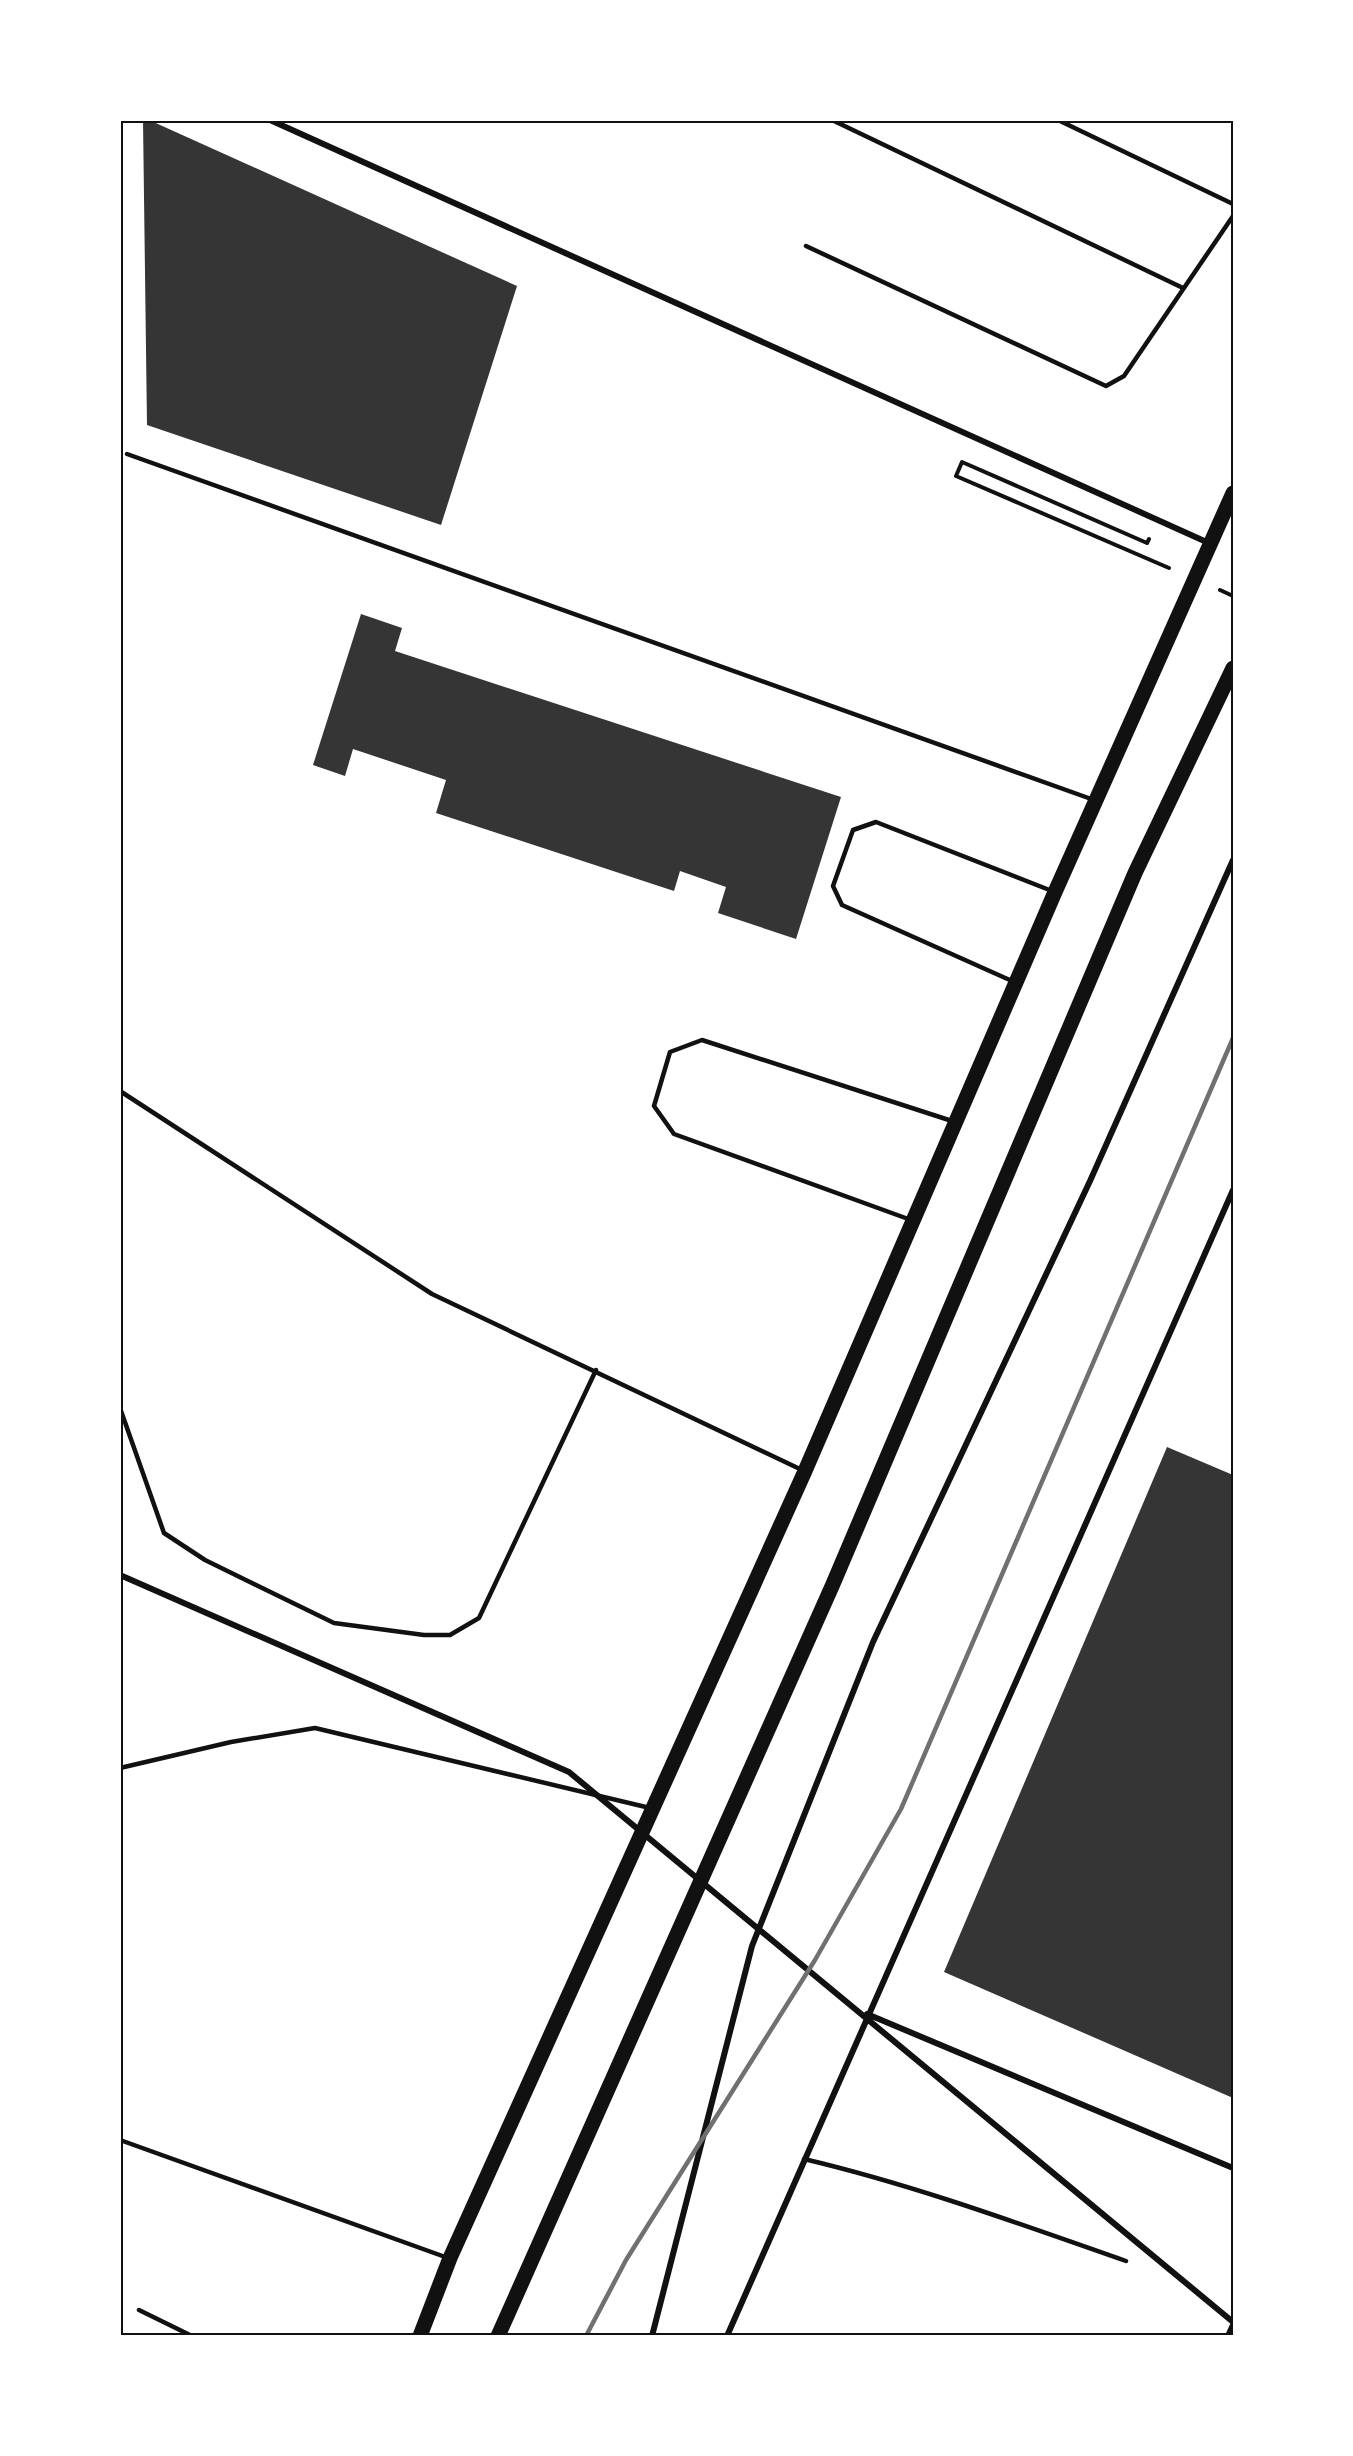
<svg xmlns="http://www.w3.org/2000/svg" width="1353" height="2456" viewBox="0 0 1353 2456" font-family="Figtree,sans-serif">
  <rect width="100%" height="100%" fill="#fff"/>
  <path fill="#353535" d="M143,120H149L517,286L441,525L147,425Z
    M361,614L402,628L395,651L841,797L796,939L718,913L726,887L680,871L674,891L436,813L446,780L353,749L345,776L313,765Z
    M1167,1447L1233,1475V2098L944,1972Z"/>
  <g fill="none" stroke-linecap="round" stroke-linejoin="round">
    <path stroke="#111" stroke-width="4" d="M1149,539L1147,543L962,462L956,476L1169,568
      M1220,590L1233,596"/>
    <path stroke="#111" stroke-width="4.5" d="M832,120L1183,288
      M1058,120L1233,204
      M806,246L1106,386L1124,376L1233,216
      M127,454L1094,800
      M1012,981L842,905L833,886L853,830L876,822L1052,891
      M120,1091L432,1294L802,1470
      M911,1220L674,1134L654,1106L670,1052L702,1040L952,1121
      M120,1408L164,1533L205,1560L334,1623L424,1635H450L479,1618L596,1370
      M120,1768L231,1742L315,1728L650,1808
      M120,2140L448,2258
      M804,2159C914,2185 1020,2224 1126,2261
      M139,2310L192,2336"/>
    <path stroke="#111" stroke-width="6" d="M270,120L1211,544
      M120,1575L569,1772L1233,2322
      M867,2014L1233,2168
      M652,2336L752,1946L873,1642L1090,1181L1233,860
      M727,2336L1233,1190
      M1228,2336L1233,2325"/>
    <path stroke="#111" stroke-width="15" d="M420,2336L450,2258L805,1471L1055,892L1233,493
      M498,2336L833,1584L1135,873L1233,668"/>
    <path stroke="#707070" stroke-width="4.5" d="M586,2336L626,2260L815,1960L901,1809L1233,1038"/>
  </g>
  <rect width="1353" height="2456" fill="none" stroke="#ffffff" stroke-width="243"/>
  <rect x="122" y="122" width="1110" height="2212" fill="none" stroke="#111" stroke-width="2"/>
</svg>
